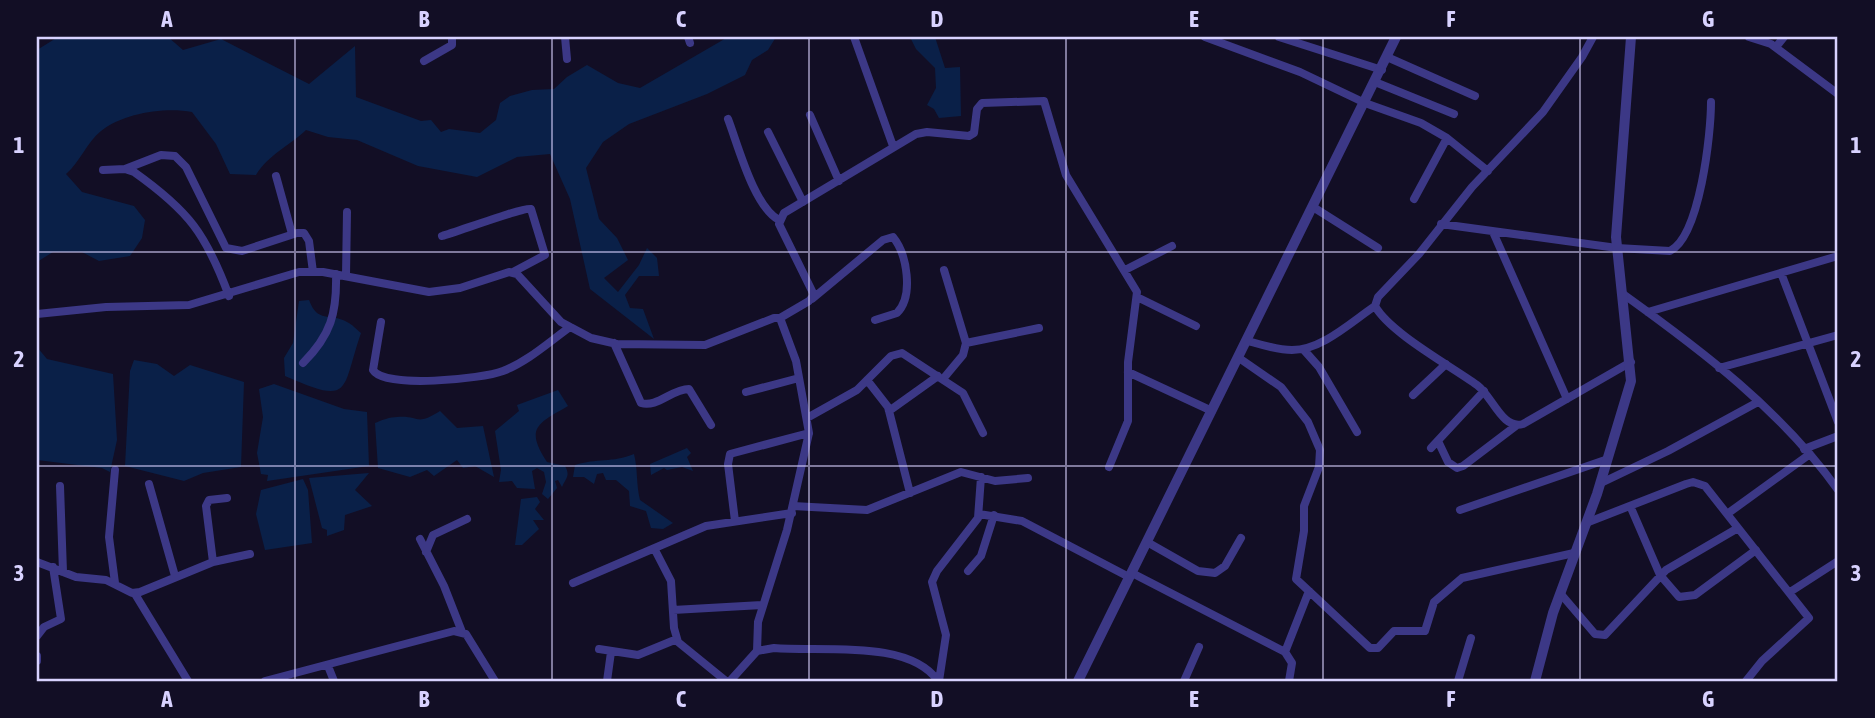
<svg xmlns="http://www.w3.org/2000/svg" width="1875" height="718" viewBox="0 0 1875 718" font-family="'Asap Condensed',sans-serif">
  <rect width="100%" height="100%" fill="#120e25"/>
  <path fill="#0a2048" d="M58,37H168L183,50L221,39L309,84L355,46L356,97L421,121L431,120L441,132L449,129L480,133L496,120L500,103L510,96L532,90L554,89L567,77L587,65L618,83L640,88L728,37H776L768,50L752,60L745,75L707,94L629,124L603,142L586,168L599,219L617,238L628,260L604,278L618,292L639,265L647,248L657,258L659,276H639L625,295L630,308L643,309L654,339L590,289L570,199L550,154L517,157L477,177L418,166L357,140L328,137L306,130C289,146 268,155 256,175L230,174L216,144L192,112C165,107 124,113 101,131C87,142 80,162 66,174L82,192L134,206L145,220L142,238L130,256L99,261L82,252H53L37,262V50Z
    M910,37H935L945,68L960,67L961,116L939,118L934,109L927,105L936,88L935,68L916,49Z
    M309,300C318,324 329,312 347,322C352,324 357,330 361,333C341,391 353,406 285,376L284,358L293,343L299,301Z
    M37,347L47,359L113,374L117,440L110,472L102,468L37,460Z
    M134,360L157,364L174,376L190,365L244,382L241,467L203,473L184,481L125,466L130,371Z
    M274,384L344,409L367,412L369,466L267,481L268,475L261,474L257,453L263,417L259,389Z
    M558,390L568,406C537,424 525,428 547,462L565,466C571,476 565,479 562,487L558,480L555,481L557,488L548,499L542,494L546,482L544,472L537,468L532,471L535,489L517,488L512,481L499,482L501,470L495,431L519,411L517,405Z
    M440,411L457,428L483,426L494,477L475,466L463,468L457,460L434,476L427,470L410,477L378,468L375,423C382,420 390,417 397,417C420,415 415,427 440,411Z
    M687,448L691,453L687,457L693,471L682,467L667,470L664,468L651,475L650,464Z
    M634,454C638,470 636,484 640,500L673,523L663,529L651,528L646,511L630,506L629,491L616,480H606L603,473L597,474L594,484L584,477H573L575,465C597,458 612,463 634,454Z
    M369,473L355,490L372,506L345,515L344,530L327,536V530L322,528L309,478Z
    M303,479L308,490L312,543L265,550L256,514L261,490Z
    M537,497L540,502L535,509L544,520H533L539,529L522,545H515L521,499Z"/>
  <g fill="none" stroke-linecap="round" stroke-linejoin="round">
    <path stroke="#3c3886" stroke-width="8" d="M565,37L567,59
      M688,37L690,43
      M854,37L893,146
      M1205,37L1300,72L1365,103L1421,123L1447,138L1488,171
      M1279,37L1382,70
      M1593,37L1582,57L1543,112L1472,187L1419,254L1378,297L1375,306C1390,333 1451,366 1477,385C1493,397 1502,430 1523,424L1631,362
      M1749,37L1771,44L1838,94
      M1776,47L1784,37
      M1387,57L1475,96
      M424,61L452,45V37
      M1375,82L1454,114
      M810,115L839,181
      M728,119C738,145 754,207 779,220
      M768,132L803,202
      M125,169L161,155L175,156L186,167L226,248L242,251L297,233H304L309,241L313,272
      M103,170L125,169L134,172C189,211 206,234 229,296
      M276,176L292,234
      M1414,199L1447,138
      M1313,207L1378,248
      M1441,224L1617,248L1670,251C1700,236 1711,134 1711,102
      M1493,232L1567,399
      M442,236C457,232 523,207 531,209L545,255L513,272
      M1125,270L1172,246
      M1781,273L1838,422
      M346,276L347,212
      M1623,294C1701,350 1782,411 1838,490
      M1137,297L1196,326
      M812,299L883,240L893,237C907,254 914,296 897,313L875,320
      M1648,312L1838,256
      M37,314L106,307L189,305L299,272H323L429,292L460,288L509,272L517,274L561,322L591,338L617,344L705,345L774,318H780L796,361L809,433L787,530L758,622L757,651
      M780,318L809,301L814,295L779,224L784,213L916,134L927,132L969,136L974,133L977,109L982,103L1044,101L1066,175L1137,292L1128,362V421L1109,467
      M381,322L373,370C384,389 482,379 503,371C527,362 549,342 570,327
      M1248,341C1262,345 1277,350 1292,350C1322,350 1351,322 1375,306
      M614,343L641,403C657,408 672,389 689,389L711,425
      M966,343L1039,328
      M1303,349L1319,367L1357,432
      M1239,358L1281,387L1308,422L1320,450L1319,467L1304,506V531L1296,579L1370,648H1378L1394,631H1425L1434,602L1462,578L1574,553
      M303,363C331,335 337,313 336,274
      M1719,368L1838,335
      M1128,372L1212,411
      M943,379L963,355L966,343L944,270
      M867,380L888,407L910,493
      M746,392L799,378
      M1413,395L1446,364
      M889,411L938,376
      M807,418L857,390L891,356L902,353L963,393L983,433
      M1438,441L1448,462L1457,468L1463,466L1517,425
      M1431,448L1484,391
      M1804,449L1838,436
      M1601,483L1668,451L1758,402
      M149,484L175,576
      M60,486L63,572
      M793,506L867,510L961,472L995,481L1028,478
      M1631,508L1660,575L1679,597L1695,595L1756,550
      M1460,510L1608,459
      M979,514L1022,521L1129,577
      M1727,514L1810,454
      M735,521L728,464L730,454L809,433
      M1586,523L1686,484L1693,482L1705,486L1809,618L1762,661L1746,681
      M420,539L444,586L462,632
      M1147,542L1198,571L1215,573L1225,566L1241,538
      M655,550L671,581L674,628L678,642L726,681
      M426,552L433,535L467,519
      M37,562L76,577L106,580L132,593L140,592L213,562L206,506L209,500L227,498
      M213,562L250,554
      M968,571L981,556L994,515
      M1132,573L1285,652L1292,663L1289,681
      M115,583L109,537L115,470
      M573,583L706,526L792,513
      M1790,592L1838,561
      M1560,593L1595,634L1605,635L1666,570L1738,528
      M135,594L188,681
      M673,610L762,605
      M37,636L44,627L61,619L53,567
      M599,649L638,655L677,639
      M1285,652L1309,591
      M37,656V661
      M328,666L334,681
      M265,681L454,631L466,634L495,681
      M607,681L611,652
      M730,681L757,651L774,648C821,652 909,639 938,681
      M939,681L946,635L932,582L937,571L978,518L981,477
      M1184,681L1199,647
      M1458,681L1471,638"/>
    <path stroke="#3c3886" stroke-width="10" d="M1078,681L1396,37
      M1535,681L1553,613L1597,494L1631,381L1616,237L1631,37"/>
  </g>
  <path fill="none" stroke="#d8d2ff" stroke-width="2" stroke-opacity="0.55" d="M295,37V681M552,37V681M809,37V681M1066,37V681M1323,37V681M1580,37V681M37,252H1838M37,466H1838"/>
  <rect width="1875" height="718" fill="none" stroke="#120e25" stroke-width="77"/>
  <rect x="38" y="38" width="1798" height="642" fill="none" stroke="#d8d2ff" stroke-width="2.5"/>
  <g font-size="23" text-anchor="middle" font-weight="bold" fill="#d8d2ff">
    <text x="167" y="27">A</text>
    <text x="424" y="27">B</text>
    <text x="681" y="27">C</text>
    <text x="937" y="27">D</text>
    <text x="1194" y="27">E</text>
    <text x="1451" y="27">F</text>
    <text x="1708" y="27">G</text>
    <text x="19" y="153">1</text>
    <text x="1856" y="153">1</text>
    <text x="19" y="367">2</text>
    <text x="1856" y="367">2</text>
    <text x="19" y="581">3</text>
    <text x="1856" y="581">3</text>
    <text x="167" y="707">A</text>
    <text x="424" y="707">B</text>
    <text x="681" y="707">C</text>
    <text x="937" y="707">D</text>
    <text x="1194" y="707">E</text>
    <text x="1451" y="707">F</text>
    <text x="1708" y="707">G</text>
  </g>
</svg>
